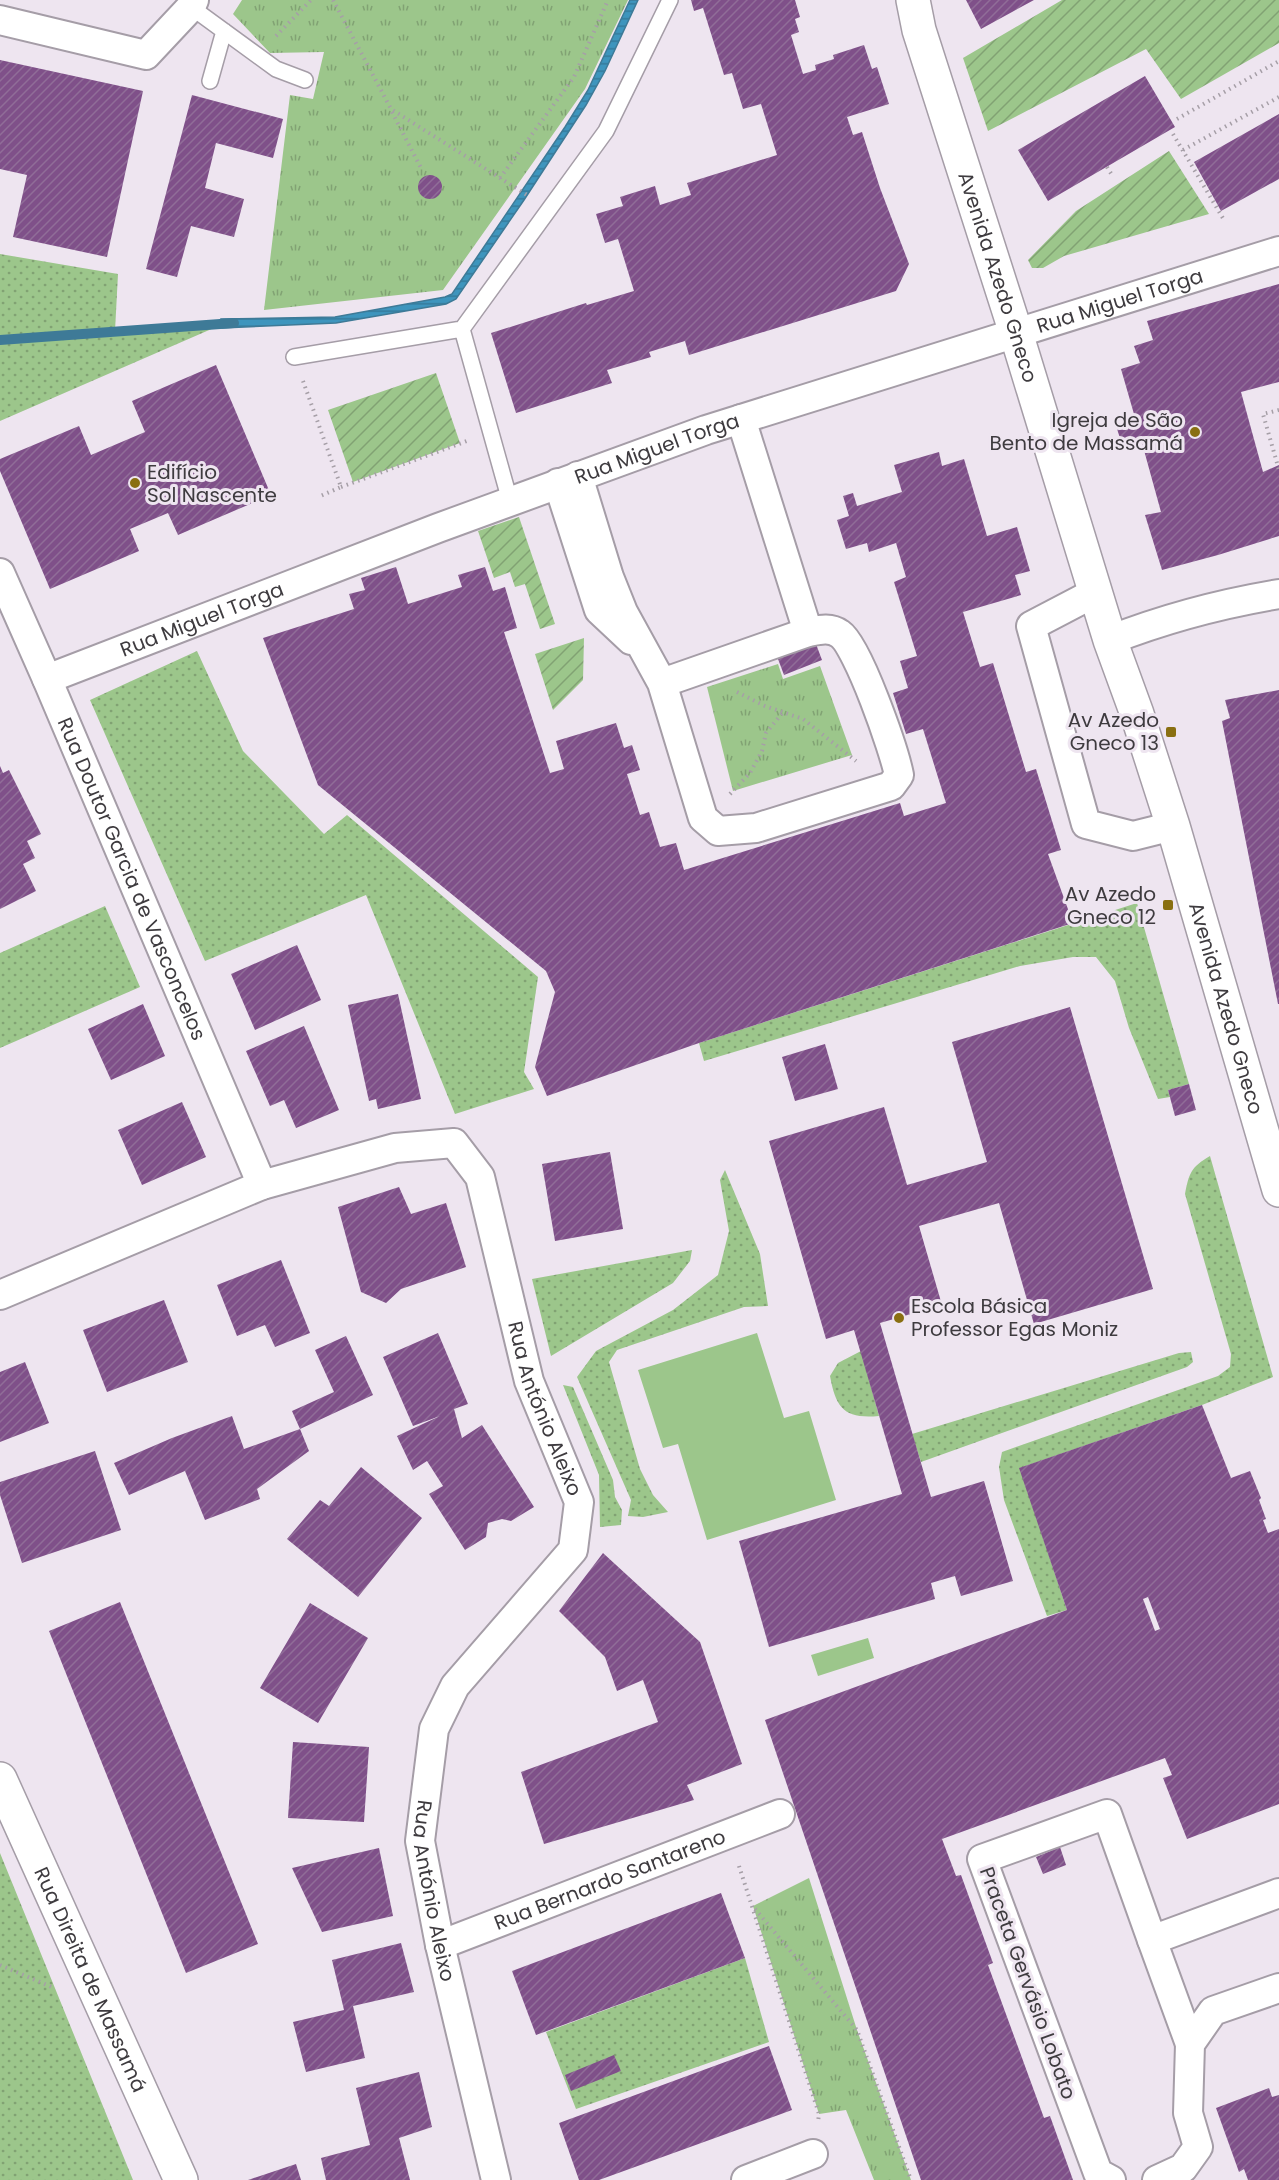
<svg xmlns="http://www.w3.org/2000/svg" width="1279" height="2180" viewBox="0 0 1279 2180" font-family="Poppins,sans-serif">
  <defs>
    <pattern id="grass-dots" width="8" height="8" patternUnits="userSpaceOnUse" patternTransform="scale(1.5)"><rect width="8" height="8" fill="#9cc68b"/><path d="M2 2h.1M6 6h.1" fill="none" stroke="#81a273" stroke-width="1.8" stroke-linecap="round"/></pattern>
    <pattern id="park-tufts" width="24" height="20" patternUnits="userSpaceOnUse" patternTransform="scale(1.5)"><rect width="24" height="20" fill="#9cc68b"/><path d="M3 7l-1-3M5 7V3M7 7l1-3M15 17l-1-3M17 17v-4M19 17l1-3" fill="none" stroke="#81a273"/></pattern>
    <pattern id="garden-furrows" width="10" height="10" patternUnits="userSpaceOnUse" patternTransform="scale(1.5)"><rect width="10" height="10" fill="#9cc68b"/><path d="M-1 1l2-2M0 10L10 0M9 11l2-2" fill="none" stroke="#81a273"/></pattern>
    <pattern id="water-rules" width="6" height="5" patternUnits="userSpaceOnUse" patternTransform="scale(1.5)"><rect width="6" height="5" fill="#3e95bd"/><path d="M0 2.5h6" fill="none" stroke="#357b9b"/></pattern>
    <pattern id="building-hatch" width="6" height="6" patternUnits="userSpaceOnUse" patternTransform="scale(1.5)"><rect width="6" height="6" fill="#7f5089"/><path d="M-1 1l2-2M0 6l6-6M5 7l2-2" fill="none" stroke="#906d98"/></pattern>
  </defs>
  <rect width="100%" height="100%" fill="#eee5f0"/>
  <path fill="url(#grass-dots)" d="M0,254L118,274L115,331L223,324L0,421Z
    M197,651L243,751L324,834L347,815L538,977L524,1072L534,1089L455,1114L366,895L205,961L90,700Z
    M1137,903L1189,1084L1168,1090L1170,1097L1158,1099L1129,1028L1115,981L1096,957H1073L1020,966L704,1061L699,1043Z
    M105,906L140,987L0,1048V953Z
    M1210,1156L1273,1377L1202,1405L1020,1468L1067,1610L1047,1616L1004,1500L999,1467L1002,1452L1218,1376L1230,1367L1231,1354L1185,1194C1189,1173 1191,1167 1210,1156Z
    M725,1170L760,1254L768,1306L744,1307L617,1350L609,1362L640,1469L653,1495L668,1512L643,1517L628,1516L631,1500L577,1377L596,1351L673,1310L718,1275L729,1231L720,1180Z
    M692,1250L690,1261L673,1283L551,1356L532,1279Z
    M861,1351L879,1416C845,1419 836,1409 830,1376L838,1363Z
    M1191,1352L1193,1362L1187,1367L921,1462L912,1434L1179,1353Z
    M563,1385L573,1387L613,1480L615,1497L622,1510L621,1525L600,1527L599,1475Z
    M0,1853L133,2180H0Z
    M745,1958L769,2042L576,2109L546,2032Z"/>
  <path fill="url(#park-tufts)" d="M242,0H628L585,89L443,290L264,310L290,95L313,99L324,52L270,53L233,14Z
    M778,664L783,679L820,666L852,755L733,791L707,687Z
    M809,1878L857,2030L911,2180H874L846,2110L819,2114L753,1906Z"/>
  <path fill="url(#garden-furrows)" d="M1062,0H1279V43L1181,99L1146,49L988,131L963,58Z
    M1169,151L1209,214L1064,256L1043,268H1032L1028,260L1076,211Z
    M436,373L460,443L353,482L328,410Z
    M519,517L555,624L540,629L525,584L515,587L510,572L494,578L478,531Z
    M584,638L583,680L553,710L535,654Z"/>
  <path fill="#9cc68b" d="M757,1333L784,1418L809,1411L836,1500L707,1540L678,1444L663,1448L638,1370Z
    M868,1638L874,1658L818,1676L811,1655Z"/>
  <path fill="url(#water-rules)" stroke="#3e7a97" stroke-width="1.5" d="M630,0H638L605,71L586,105L524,200L456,299L446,304L336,323L222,328L221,319L335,317L445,297L452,294L565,127L588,90Z"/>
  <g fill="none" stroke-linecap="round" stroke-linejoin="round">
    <path stroke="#3e7a97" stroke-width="10" d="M0,340L234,323"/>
  </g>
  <path fill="url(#building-hatch)" fill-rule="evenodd" d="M691,0H795L800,17L795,19L799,32L791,35L803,74L816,70L815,65L834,59L833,55L864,45L872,69L877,67L889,104L847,117L853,135L862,132L880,188L909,264L896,291L689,355L685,341L649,352L651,357L607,370L612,383L516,413L491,333L586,303L587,305L634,291L618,239L605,243L596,214L623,206L620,197L655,186L660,205L691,195L687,183L777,155L761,104L743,109L732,73L724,75L703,8L694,11Z
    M966,0H1034L981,29Z
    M0,60L143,91L107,257L13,237L27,175L0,169Z
    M1145,76L1175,127L1048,201L1018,150Z
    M192,95L283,119L273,158L216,143L205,188L244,199L234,237L191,226L177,277L146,269Z
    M1279,114V179L1221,211L1194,162Z
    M418 187a12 12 0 1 1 24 0a12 12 0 1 1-24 0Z
    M1279,284V382L1241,392L1263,472L1279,465V536L1218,555L1162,570L1145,515L1161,512L1142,443L1123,447L1116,426L1136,421L1121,369L1140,363L1134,346L1153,340L1147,321Z
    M216,365L271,495L178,535L168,513L130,529L139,551L50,589L0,471V459L79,426L91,455L145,432L132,401Z
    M939,452L942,466L964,459L987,536L1017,527L1030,571L1015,575L1021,595L963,612L980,667L993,663L1026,772L1036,769L1061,850L1048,854L1073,923L699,1043L547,1096L535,1067L555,992L546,971L318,785L263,638L354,609L349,594L365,590L361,578L396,567L408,604L462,587L458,575L485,567L493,591L505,587L517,628L504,632L550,773L564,769L556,741L616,723L624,748L632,745L640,770L627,774L640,815L649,812L660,847L676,843L684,870L900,803L904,816L946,803L923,729L906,734L893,693L908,688L900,661L917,656L894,582L906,577L896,543L869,552L867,543L846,549L837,520L849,516L843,496L853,493L857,506L902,492L894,465Z
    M816,644L822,660L784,675L778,659Z
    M1279,690V1004H1278L1222,721L1230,718L1225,700Z
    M0,766L3,773L9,770L41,834L27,841L35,858L23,864L36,891L0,909Z
    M297,945L321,1000L255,1030L231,974Z
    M398,994L421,1099L378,1109L376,1099L369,1101L348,1005Z
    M143,1004L165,1056L111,1080L88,1029Z
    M1070,1007L1153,1289L1034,1324L999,1203L919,1226L942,1305L880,1323L931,1497L984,1481L1013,1581L961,1596L955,1576L931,1583L935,1599L769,1647L739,1541L902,1494L854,1330L826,1339L769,1141L884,1107L907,1185L987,1162L952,1042Z
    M304,1026L339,1110L296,1128L284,1100L270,1106L246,1051Z
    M825,1044L838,1089L795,1101L782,1057Z
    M1189,1084L1196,1110L1175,1116L1168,1090Z
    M182,1102L206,1157L142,1185L118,1130Z
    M610,1152L623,1229L555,1241L542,1164Z
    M399,1187L411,1214L446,1203L466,1267L401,1289L386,1303L361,1292L338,1207Z
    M281,1260L310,1333L275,1347L265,1325L237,1336L217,1285Z
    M164,1300L188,1362L107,1392L83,1330Z
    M438,1333L468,1404L454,1409L462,1438L482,1425L534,1507L511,1521L502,1519L488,1523L486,1537L465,1550L429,1494L443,1486L427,1461L413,1470L397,1436L440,1416L413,1426L383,1357Z
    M346,1336L373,1395L300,1429L309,1451L257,1489L260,1499L205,1520L185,1471L129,1495L114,1463L172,1438L232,1416L244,1449L300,1429L292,1411L334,1392L315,1350Z
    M25,1362L49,1423L0,1442V1372Z
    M1202,1405L1231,1478L1250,1471L1261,1498L1259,1500L1266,1519L1263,1520L1268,1533L1279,1529V1804L1187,1839L1163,1778L1172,1775L1165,1758L942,1839L956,1876L961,1875L993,1963L988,1965L1044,2118L1050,2116L1073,2180H921L765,1720L1067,1610L1019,1468ZM1148,1597L1160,1629L1155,1631L1143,1599Z
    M95,1451L121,1530L22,1563L0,1495V1482Z
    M361,1467L422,1518L358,1597L287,1539L320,1500L329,1506Z
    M603,1553L700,1642L742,1764L687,1785L694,1800L544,1844L521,1772L658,1722L643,1680L617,1691L605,1657L559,1611Z
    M120,1602L258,1944L186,1973L49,1631Z
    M310,1603L368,1638L318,1723L260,1688Z
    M293,1742L369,1747L364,1822L288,1818Z
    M1060,1847L1066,1865L1043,1874L1036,1857Z
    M379,1848L393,1916L322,1932L292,1868Z
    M721,1893L745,1958L536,2035L512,1971Z
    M401,1943L414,1992L353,2006L365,2058L306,2072L293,2022L344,2010L332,1960Z
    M769,2046L792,2110L599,2180H579L559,2123Z
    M614,2055L621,2071L571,2091L565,2075Z
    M419,2072L432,2127L399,2138L410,2180H326L321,2158L370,2145L356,2088Z
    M1269,2088L1272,2097L1279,2095V2180H1248L1244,2169L1239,2172L1216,2108Z
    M296,2164L301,2180H248Z"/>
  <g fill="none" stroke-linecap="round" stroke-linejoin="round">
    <g stroke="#a59da7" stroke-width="18">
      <path id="service" d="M191,7L276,69L305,80
        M210,81L224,31
        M462,329L606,131L670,0
        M294,357L462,329L510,501"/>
    </g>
    <g stroke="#a59da7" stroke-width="32">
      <g id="minor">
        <path d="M0,20L146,55L191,7L194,0"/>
        <path d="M741,419L808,632"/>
        <path d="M578,476L609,577L623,612L662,683L703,818L718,831L756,828L891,786L899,775C894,750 858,646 840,634C830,627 819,630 808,632L662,683"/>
        <path d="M558,483L599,610L631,640"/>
        <path id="s1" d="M0,573L47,679L262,1185"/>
        <path d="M1096,592L1031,626L1086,824L1133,836L1173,826"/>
        <path d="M1110,640C1166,618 1219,604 1279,594"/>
        <path id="s2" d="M47,679L438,528L706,430L1279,251"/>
        <path id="s3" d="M0,1295L262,1185L395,1148L454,1143L480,1177L529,1381L579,1502L573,1550L455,1686L434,1729L420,1841L440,1945L496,2180"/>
        <path d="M1152,1940L1190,2044"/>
        <path id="s4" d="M440,1945L780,1814"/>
        <path d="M746,2180L813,2154"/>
        <path d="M1111,2180L1098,2173L982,1859L1107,1814L1152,1940L1279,1893"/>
        <path d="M1157,2180L1183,2168L1198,2147L1188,2113L1190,2044L1213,2011L1279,1988"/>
      </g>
    </g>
    <g stroke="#a59da7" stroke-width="36">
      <g id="tertiary">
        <path id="s5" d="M913,0L919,30L1016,333L1110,640L1137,714L1173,826L1279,1190"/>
      </g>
    </g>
    <g stroke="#a59da7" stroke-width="36">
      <g id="secondary">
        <path id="s6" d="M0,1779L181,2180"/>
      </g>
    </g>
    <path stroke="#a69fa7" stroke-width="4" stroke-dasharray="1.5 4.5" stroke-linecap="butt" d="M333,0L391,109L527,195
      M276,36L311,0
      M392,112L422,170
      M1177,119L1279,61
      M1173,134L1224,220
      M1183,150L1279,97
      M1107,167L1112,175
      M500,178L574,77L608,0
      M303,381L341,487L318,497
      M1279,410L1263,414L1279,470
      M341,487L467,441
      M737,692L765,706L803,719L856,761
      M730,794L750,773L762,751L766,733L784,711
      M739,1866L819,2114L818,2122
      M755,1909L857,2030L911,2180
      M0,1965L54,1988"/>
    <use href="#service" stroke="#fff" stroke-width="15"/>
    <use href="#minor" stroke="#fff" stroke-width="28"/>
    <use href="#tertiary" stroke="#fff" stroke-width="33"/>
    <use href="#secondary" stroke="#fff" stroke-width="33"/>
  </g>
  <g fill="#896f11" stroke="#eee5f0" stroke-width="2">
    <circle cx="1195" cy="432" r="6"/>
    <circle cx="135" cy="483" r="6"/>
    <rect x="1165" y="726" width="12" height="12" rx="3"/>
    <rect x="1162" y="899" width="12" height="12" rx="3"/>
    <circle cx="899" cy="1318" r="6"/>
  </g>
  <g text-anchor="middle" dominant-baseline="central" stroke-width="6" stroke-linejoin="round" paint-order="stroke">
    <g font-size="20" fill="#3e3b3f" stroke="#eee5f0">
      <text stroke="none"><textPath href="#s5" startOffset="290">Avenida Azedo Gneco</textPath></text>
      <text stroke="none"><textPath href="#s2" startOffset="1138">Rua Miguel Torga</textPath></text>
      <text stroke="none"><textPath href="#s2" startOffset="652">Rua Miguel Torga</textPath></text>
      <text stroke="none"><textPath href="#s2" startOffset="166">Rua Miguel Torga</textPath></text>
      <text stroke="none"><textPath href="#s1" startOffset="333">Rua Doutor Garcia de Vasconcelos</textPath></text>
      <text stroke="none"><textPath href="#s5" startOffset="1056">Avenida Azedo Gneco</textPath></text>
      <text stroke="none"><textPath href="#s3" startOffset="765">Rua António Aleixo</textPath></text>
      <text stroke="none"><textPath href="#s4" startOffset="182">Rua Bernardo Santareno</textPath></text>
      <text stroke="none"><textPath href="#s3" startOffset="1305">Rua António Aleixo</textPath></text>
      <text stroke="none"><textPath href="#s6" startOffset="220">Rua Direita de Massamá</textPath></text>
      <text transform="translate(1028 1983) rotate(70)">Praceta Gervásio Lobato</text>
    </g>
    <g font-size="20" fill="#3e3b3f" stroke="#eee5f0" text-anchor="end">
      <text x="1183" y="420">Igreja de São<tspan x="1183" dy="23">Bento de Massamá</tspan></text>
      <text x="147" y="472" text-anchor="start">Edifício<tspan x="147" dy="23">Sol Nascente</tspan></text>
      <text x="1159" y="720">Av Azedo<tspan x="1159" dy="23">Gneco 13</tspan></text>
      <text x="1156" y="894">Av Azedo<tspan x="1156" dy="23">Gneco 12</tspan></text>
      <text x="911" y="1306" text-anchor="start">Escola Básica<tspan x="911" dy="23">Professor Egas Moniz</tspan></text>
    </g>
  </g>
</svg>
